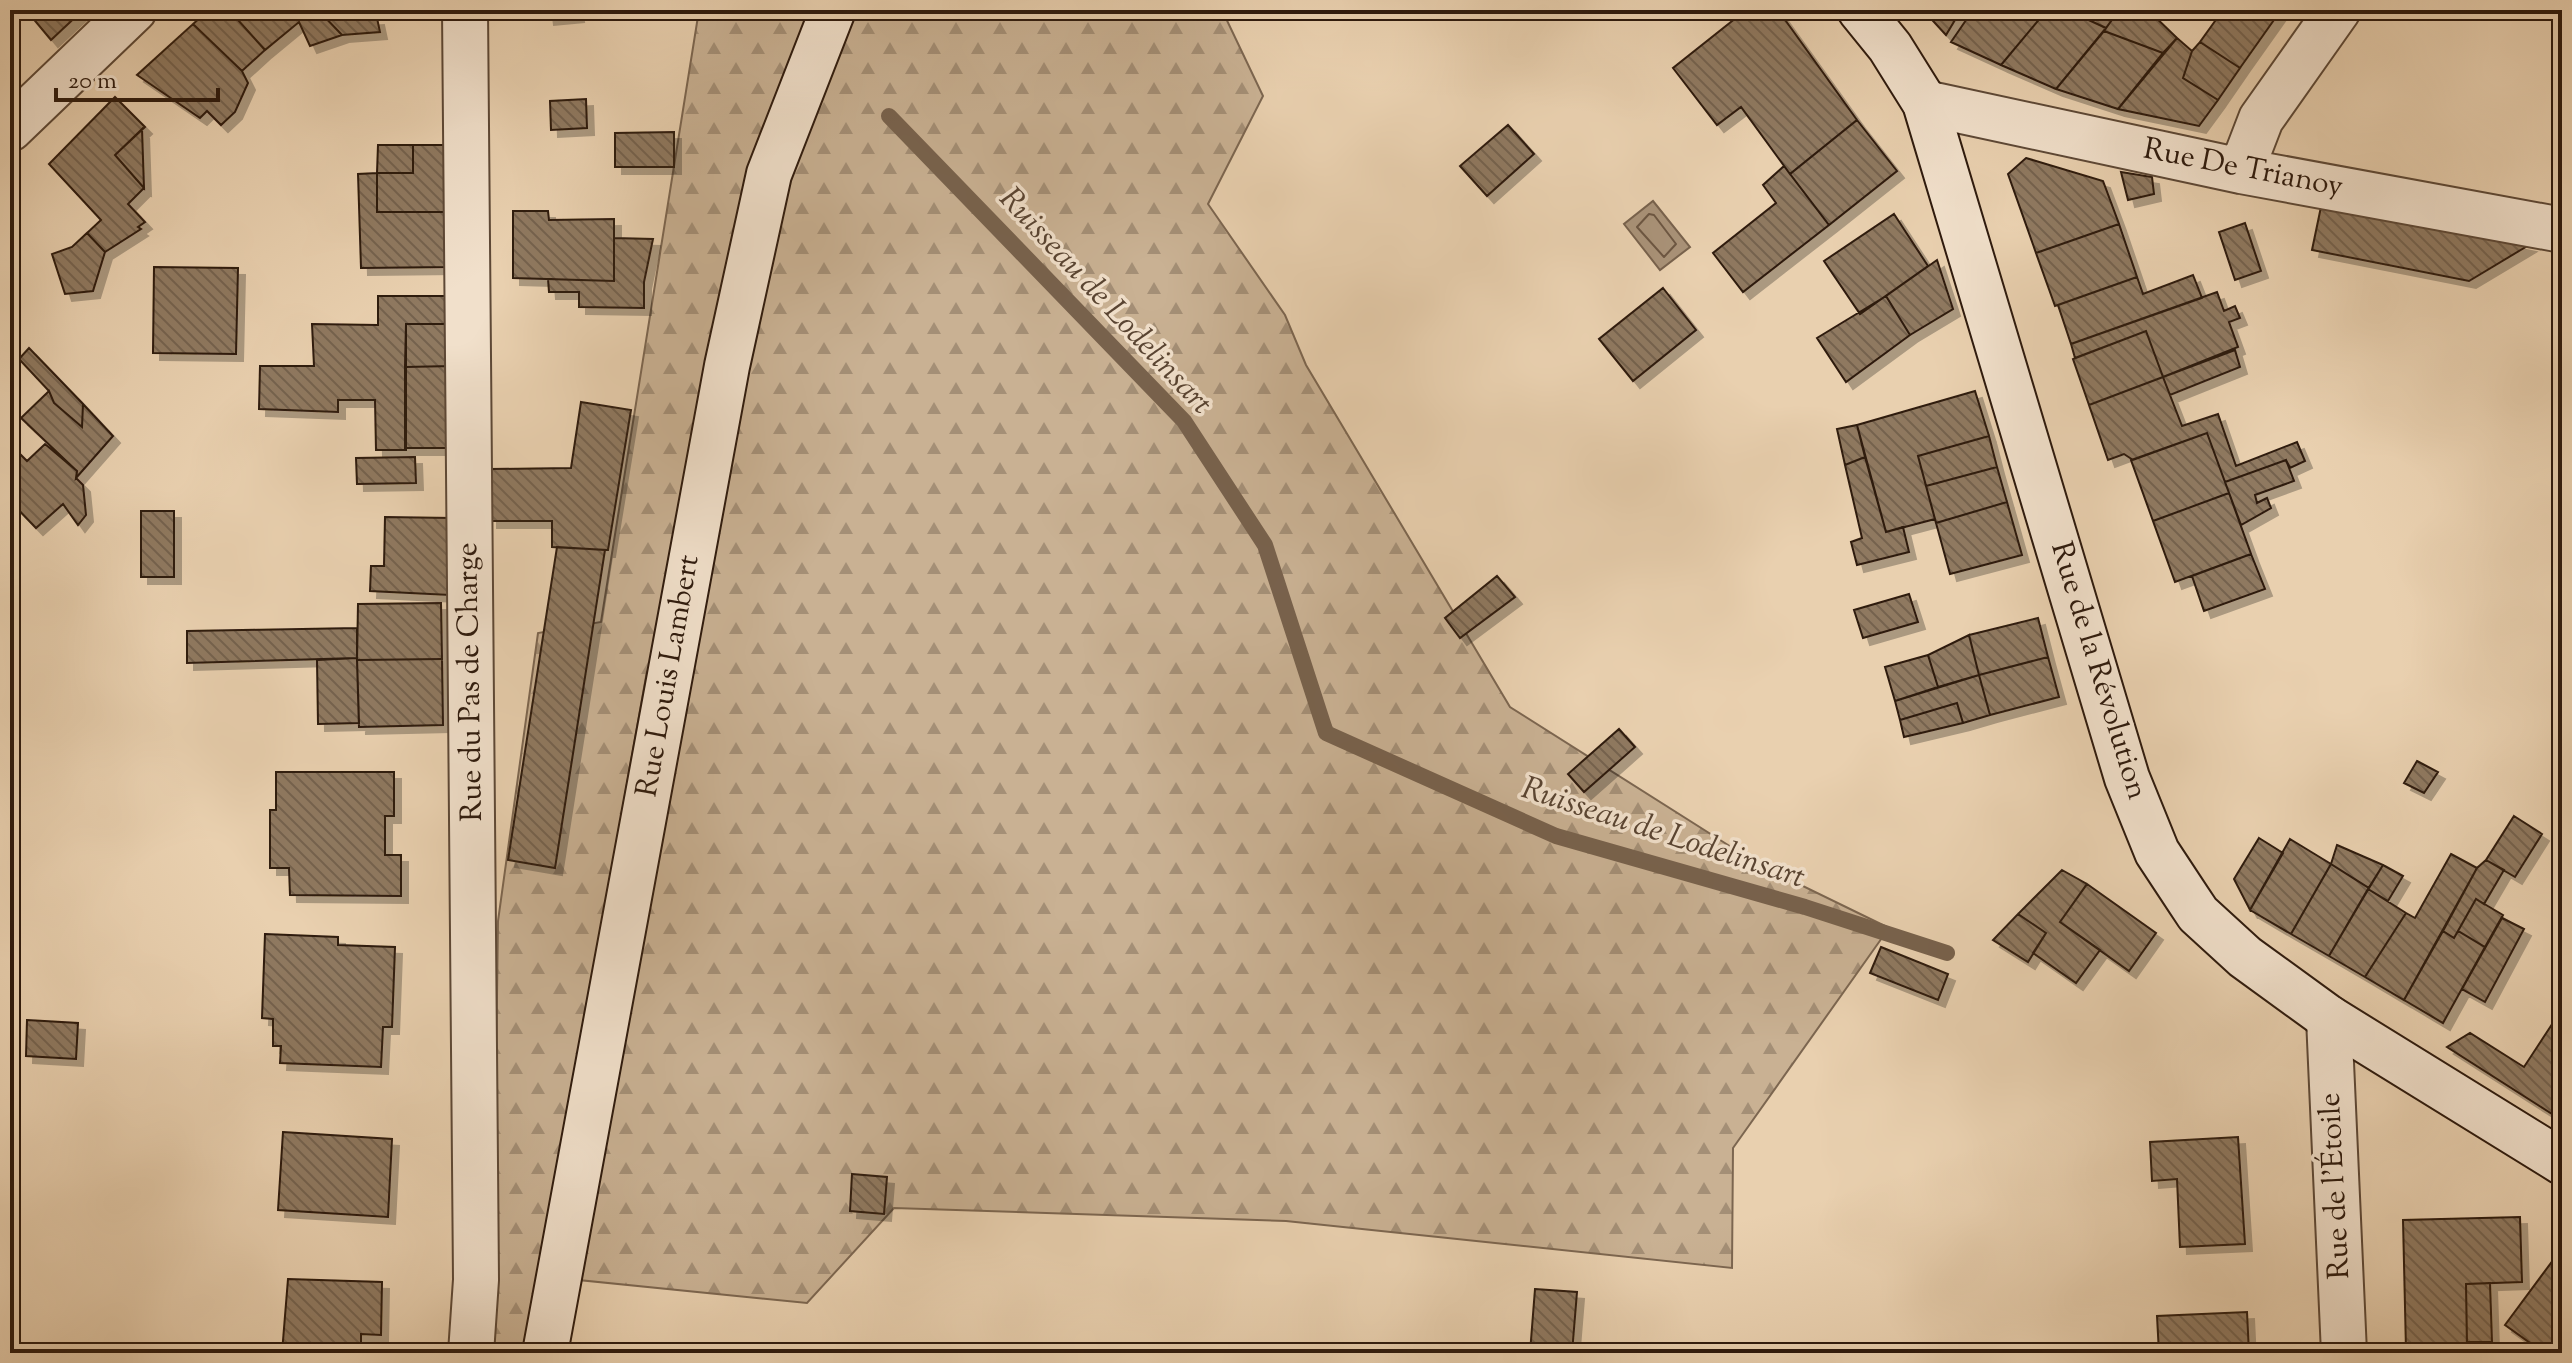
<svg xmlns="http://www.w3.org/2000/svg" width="2572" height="1363" viewBox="0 0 2572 1363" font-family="'Sorts Mill Goudy',serif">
  <defs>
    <pattern id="forest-firs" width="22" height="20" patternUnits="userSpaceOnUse" patternTransform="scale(2)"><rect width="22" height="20" fill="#c9b193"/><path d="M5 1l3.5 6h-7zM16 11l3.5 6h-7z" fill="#a48f76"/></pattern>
    <pattern id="building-back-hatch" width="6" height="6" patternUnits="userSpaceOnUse" patternTransform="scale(2)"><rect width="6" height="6" fill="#8f7961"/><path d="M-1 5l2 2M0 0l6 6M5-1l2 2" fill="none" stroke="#75624e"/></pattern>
    <filter id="shadow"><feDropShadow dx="7" dy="7" stdDeviation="0" flood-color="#0004"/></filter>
  </defs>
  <rect width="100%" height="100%" fill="#e9d0af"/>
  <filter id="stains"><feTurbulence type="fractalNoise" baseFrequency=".0025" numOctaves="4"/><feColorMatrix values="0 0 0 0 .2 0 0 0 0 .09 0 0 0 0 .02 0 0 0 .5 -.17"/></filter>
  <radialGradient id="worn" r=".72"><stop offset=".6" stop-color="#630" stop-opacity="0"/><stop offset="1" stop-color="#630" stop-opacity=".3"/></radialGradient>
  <path fill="url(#forest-firs)" stroke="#7c6650" stroke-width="2" d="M699,10H847L856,16L859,10H1222L1263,96L1208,204L1285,315L1306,365L1510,707L1758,864L1889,928L1733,1148L1732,1268L1286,1221L894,1208L807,1303L559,1278L647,671L535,1302L521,1353H486L493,1295L498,921L538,633L601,622Z"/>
  <path fill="#a99278" stroke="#78624d" stroke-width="2" d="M1653,201L1690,247L1660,270L1624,224Z"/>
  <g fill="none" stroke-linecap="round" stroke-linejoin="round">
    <path stroke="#6c5642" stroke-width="2" d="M1649,214L1654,215L1676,244L1664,257L1637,227Z"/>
    <path stroke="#78624d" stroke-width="16" d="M889,116L1184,421L1265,545L1326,733L1556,836L1805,907L1947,953"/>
  </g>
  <path fill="url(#building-back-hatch)" stroke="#2e1a0d" stroke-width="2" filter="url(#shadow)" d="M26,10H83L51,40Z
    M209,10H229L265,50L242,71L193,24Z
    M229,10H318L342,35L310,46L299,22L265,50Z
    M318,10H338L346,20L377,18L380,32L342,35Z
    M546,10H576L577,15L547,18Z
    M1746,10H1778L1857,120L1790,174L1741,107L1717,125L1673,68Z
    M1923,10H1961L1946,35Z
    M1973,10H2047L2001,65L1951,42Z
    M2047,10H2067L2106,28L2056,89L2001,65Z
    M2067,10H2119L2106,28Z
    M2119,10H2148L2177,38L2163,53L2104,31Z
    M2223,10H2281L2240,68L2200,42Z
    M193,24L242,71L248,83L235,112L221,125L207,111L200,118L137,75Z
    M2104,31L2163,53L2118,109L2056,89Z
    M2177,38L2192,51L2183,78L2218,100L2199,126L2118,109Z
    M2200,42L2240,68L2218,100L2183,78L2192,51Z
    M115,97L145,127L115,155L144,188L128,204L145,222L138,227L141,229L105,252L87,233L101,220L49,164Z
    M586,99L587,128L551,130L550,101Z
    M1857,120L1897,171L1829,225L1790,174Z
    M1508,125L1534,154L1487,196L1460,166Z
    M142,129L144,188L115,155Z
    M674,132V167H615V133Z
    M378,145H413V173H377Z
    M413,145H452L451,212H377V173H413Z
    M2026,158L2103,181L2119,224L2036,253L2008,174Z
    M1784,166L1829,225L1743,292L1713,253L1776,203L1763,185Z
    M2121,172L2152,177L2154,194L2128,200Z
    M377,173V212H451L450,267L361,268L358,174Z
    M2322,202L2529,245L2469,281L2312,250Z
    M513,211H548L549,220L614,219V281L513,278Z
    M1894,214L1928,266L1860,314L1824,261Z
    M2245,223L2261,271L2235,280L2219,232Z
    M2119,224L2137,277L2055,306L2036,253Z
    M87,233L105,252L93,291L65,294L52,254L72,247Z
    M614,238L653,239L644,282V308L579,307V292H549L548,279L614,281Z
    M1937,260L1953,309L1910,335L1886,296Z
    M154,267L238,268L236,354L153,353Z
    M2193,275L2202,298L2071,344L2058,305L2137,277L2143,294Z
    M1663,288L1696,330L1633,381L1599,339Z
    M2217,292L2224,311L2235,306L2240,318L2229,322L2238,347L2163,377L2146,331L2075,358L2071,344Z
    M378,296H452V324H406V450H376L375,400H338V412L259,409L260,366H314L312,324L378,325Z
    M1886,296L1910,335L1846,382L1817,338Z
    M406,324H452V366L405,367Z
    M2146,331L2163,377L2089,405L2073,359Z
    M29,348L83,404L82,427L54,403L49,391L19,359Z
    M2235,350L2240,367L2170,395L2163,377Z
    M452,366L453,448H405V367Z
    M2163,377L2182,426L2218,414L2236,466L2297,442L2305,461L2290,468L2286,460L2225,482L2207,433L2133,460L2124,454L2108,460L2089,405Z
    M49,391L54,403L82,427L83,404L113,436L76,478L77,471L21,418Z
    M1975,391L1989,436L1918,456L1935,519L1886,532L1857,425Z
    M581,402L631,410L608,550L552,547V521H490V469L571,468Z
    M1857,425L1865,457L1845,465L1837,429Z
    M2207,433L2229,493L2153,521L2131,460Z
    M1989,436L1997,467L1926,486L1918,456Z
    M10,444L27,461L45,444L77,471L76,478L83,485L86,515L78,525L63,504L36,528L10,501Z
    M415,457L416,483L357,484L356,458Z
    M1865,457L1886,532L1903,527L1909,552L1857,565L1851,542L1862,538L1845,465Z
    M2286,460L2294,481L2255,495L2257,503L2267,498L2271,508L2241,525L2225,482Z
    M1997,467L2007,502L1936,523L1926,486Z
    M2229,493L2251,554L2175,582L2153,521Z
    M2007,502L2022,555L1950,574L1936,523Z
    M141,511H174V577H141Z
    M385,517L452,518L450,595L370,591L371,566H384Z
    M557,547L605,550L555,868L508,860Z
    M2251,554L2265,589L2204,611L2192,576Z
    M1497,576L1515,597L1460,638L1445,618Z
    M1909,594L1918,622L1863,638L1854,610Z
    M441,603L442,659L357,660L358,604Z
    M2038,618L2048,657L1979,675L1969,635Z
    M357,628V658L187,663V631Z
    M1969,635L1979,675L1938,687L1928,655Z
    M1928,655L1938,687L1895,701L1885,667Z
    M2048,657L2059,697L1990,715L1979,675Z
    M357,658L359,723L318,724L317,660Z
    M442,659L443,725L359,727L357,660Z
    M1979,675L1990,715L1963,723L1957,703L1900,720L1895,701Z
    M1957,703L1963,723L1904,737L1900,720Z
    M1619,729L1635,747L1584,792L1568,774Z
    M2417,761L2438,772L2424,793L2404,783Z
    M276,772H394V816H385V855H401V896L290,895L289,868H270V810H276Z
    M2514,816L2542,834L2515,877L2486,860Z
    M2259,838L2283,853L2250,910L2234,879Z
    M2290,839L2331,864L2291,934L2250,910Z
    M2337,845L2383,865L2369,888L2331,864Z
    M2451,854L2477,868L2404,1000L2365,977L2406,913L2415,918Z
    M2486,860L2504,870L2484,904L2476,899L2454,938L2443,931L2477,868Z
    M2331,864L2369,888L2329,956L2291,934Z
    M2383,865L2403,876L2388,901L2368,889Z
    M2062,870L2087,884L2060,922L2100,950L2076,983L2033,953L2046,933L2018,914Z
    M2087,884L2156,933L2129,971L2060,922Z
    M2368,889L2406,913L2365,977L2329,956Z
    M2476,899L2503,915L2485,947L2458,931Z
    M2018,914L2046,933L2028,962L1993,940Z
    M2502,918L2524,929L2485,1002L2462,989Z
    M2443,931L2454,938L2458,931L2485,947L2443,1023L2404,1000Z
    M265,934L338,937V945L395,947L392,1027H383L381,1067L280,1063L281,1046H273V1019L262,1018Z
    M1881,947L1948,974L1938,1000L1870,973Z
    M2562,1009V1101L2552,1114L2447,1047L2470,1033L2524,1067Z
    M27,1020L78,1023L76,1059L26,1056Z
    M283,1132L392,1139L388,1217L278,1210Z
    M2238,1137L2245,1244L2180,1247L2177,1179L2152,1181L2150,1142Z
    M852,1174L887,1177L884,1214L850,1211Z
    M2520,1217L2522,1282L2466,1284L2467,1349L2406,1350L2403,1220Z
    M2562,1248V1353H2544L2505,1325Z
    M288,1279L382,1282L381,1335L361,1334V1353H282Z
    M2490,1283L2492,1342H2467L2466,1284Z
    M1535,1289L1577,1292L1572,1353H1530Z
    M2247,1312L2249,1353H2159L2157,1316Z"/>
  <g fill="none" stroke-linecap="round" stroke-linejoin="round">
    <g stroke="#5d4836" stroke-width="48">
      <path id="street" d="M465,10L476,1280L471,1353
        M1925,103L2241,171L2562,230
        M10,129L134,10
        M2241,171L2261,119L2338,10
        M2329,1018L2344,1353"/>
    </g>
    <g stroke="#2e1a0d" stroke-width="48">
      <path id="secondary" d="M1860,10L1890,47L1925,103L2127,778L2157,852L2188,899L2198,914L2245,957L2329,1018L2562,1162
        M545,1353L727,366L769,174L833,10"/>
    </g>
    <use href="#street" stroke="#f1e0cb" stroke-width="44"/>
    <use href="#secondary" stroke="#f1e0cb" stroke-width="44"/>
  </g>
  <g text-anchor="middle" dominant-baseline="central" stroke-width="7" stroke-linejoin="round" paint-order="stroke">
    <g font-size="30" fill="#2e1a0d" stroke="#f1e0cb">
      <text transform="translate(2243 169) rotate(11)">Rue De Trianoy</text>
      <text transform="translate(2098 671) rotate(73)">Rue de la Révolution</text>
      <text transform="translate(669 676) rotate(-80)">Rue Louis Lambert</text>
      <text transform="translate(471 682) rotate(-91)">Rue du Pas de Charge</text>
      <text transform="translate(2336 1186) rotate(-93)">Rue de l'Étoile</text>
    </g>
    <g font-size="32" font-style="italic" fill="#594432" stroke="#f1e0cb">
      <text transform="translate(1105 302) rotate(47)">Ruisseau de Lodelinsart</text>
      <text transform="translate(1663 834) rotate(18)">Ruisseau de Lodelinsart</text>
    </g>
  </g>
  <rect width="2572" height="1363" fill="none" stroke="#e9d0af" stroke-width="40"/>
  <rect x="12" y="12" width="2548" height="1339" fill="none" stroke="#2e1a0d" stroke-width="4"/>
  <rect x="20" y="20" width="2532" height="1323" fill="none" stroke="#2e1a0d" stroke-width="2"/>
  <path d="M56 88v12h162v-12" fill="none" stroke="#2e1a0d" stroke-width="4"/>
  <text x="68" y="88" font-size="24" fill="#2e1a0d" stroke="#f1e0cb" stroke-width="6" paint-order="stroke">20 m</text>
  <rect width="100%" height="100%" filter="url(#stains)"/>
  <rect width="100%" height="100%" fill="url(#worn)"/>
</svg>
